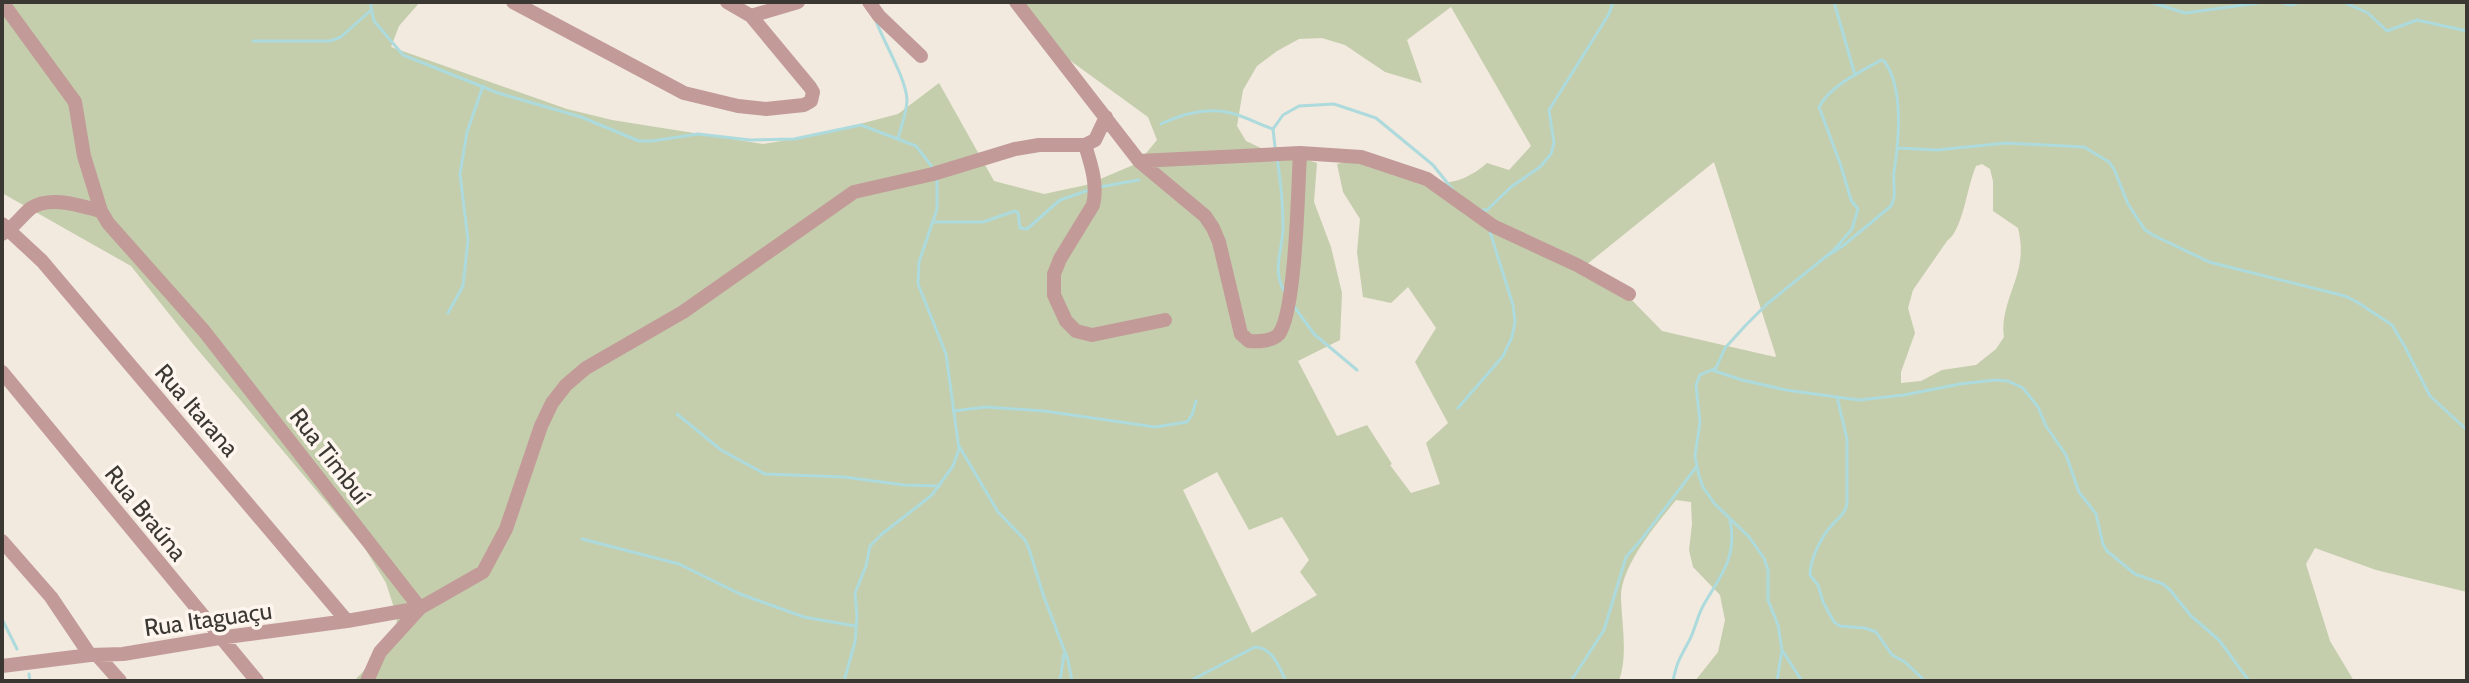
<svg xmlns="http://www.w3.org/2000/svg" width="2469" height="683" viewBox="0 0 2469 683" font-family="Cabin,sans-serif">
  <rect width="100%" height="100%" fill="#f2e9df"/>
  <path fill="#c4ceac" fill-rule="evenodd" d="M2,2H420L399,26L391,47L567,109L612,120L763,144L818,135L898,114L939,83L994,181L1044,194L1086,185L1138,163L1157,140L1148,117L1068,59L1011,2H2467V592L2376,570L2315,548L2306,564L2330,641L2354,681H1695L1718,652L1725,620L1720,595L1693,567L1689,550L1692,524L1691,502L1676,500C1656,525 1620,566 1621,599C1622,626 1628,655 1619,681H354L382,652L396,633L397,617L386,583L364,547L193,344L131,266L2,193ZM1451,7L1531,146L1509,170L1487,163C1471,177 1455,184 1434,183C1408,176 1362,156 1337,164L1343,192L1360,219L1357,252L1363,297L1391,303L1408,287L1436,328L1415,362L1448,423L1426,443L1440,484L1411,493L1390,465L1392,464L1367,425L1337,436L1298,361L1340,340L1342,293L1331,247L1314,202L1317,163L1284,152L1263,149L1246,141L1237,126L1243,90L1257,66L1277,51L1299,39L1322,38L1345,45L1385,72L1422,83L1407,40ZM1714,162L1776,356L1775,357L1662,331L1623,291L1581,269ZM1982,164L1990,169L1993,181V211L2018,228C2021,241 2022,253 2019,267C2014,290 2000,313 2004,337L1996,349L1976,365L1942,370L1921,381L1901,383V372L1915,333L1908,308L1913,290L1947,241C1963,230 1967,186 1976,166ZM1217,472L1249,530L1282,517L1309,560L1300,572L1317,595L1252,633L1183,490Z"/>
  <g fill="none" stroke-linecap="round" stroke-linejoin="round">
    <path stroke="#addadc" stroke-width="3" d="M370,2L374,21L403,55L498,93L581,117L639,141H652L698,134L750,140L794,139L861,125L916,146L933,168
      M1834,2L1855,75
      M2150,2L2185,13L2266,2
      M2278,2L2291,5L2300,2
      M2343,2L2368,13L2387,31L2417,20L2467,31
      M876,21C884,43 906,78 907,100C907,112 901,127 898,138
      M253,41H330L341,37L370,11
      M1161,124C1182,114 1208,107 1231,113C1245,116 1259,125 1273,129
      M1275,147L1273,129L1283,115L1299,106L1334,104L1376,118L1433,165L1453,190
      M1898,148L1937,150L2006,143L2084,147L2109,162L2114,169L2128,204L2145,230L2153,235L2209,262L2345,296L2357,302L2392,325L2405,347L2430,396L2467,430
      M1277,158C1281,182 1283,204 1283,229C1282,253 1272,269 1284,291
      M1099,187L1139,180
      M1481,210H1487L1511,187L1540,167L1551,154L1554,143L1549,110L1609,14L1613,2
      M932,222H983L1015,211L1018,213L1020,228L1027,229L1060,200L1092,189
      M1293,305L1314,334L1357,370
      M448,313L463,286L468,240L460,174L467,132L483,86
      M1712,370L1742,380L1786,390L1859,400L1904,395L1960,384L1995,380L2008,381L2023,388L2038,407L2046,426L2066,455L2079,492L2096,514L2103,544L2107,551L2135,574L2163,584L2170,590L2191,616L2219,640L2249,681
      M1837,397L1847,439V504C1845,514 1838,518 1832,525C1821,537 1810,559 1810,575L1818,585L1823,602L1834,622L1840,626L1865,628L1876,632L1892,655L1905,662L1925,681
      M1458,408L1503,356L1512,337L1515,322L1513,305L1490,232
      M953,411L986,407L1044,411L1155,427L1187,422L1192,415L1196,401
      M677,414L721,450L765,474L844,477L904,485L940,486
      M959,446L998,512L1025,540L1029,549L1044,597L1068,660L1072,681
      M582,539L679,564L740,594L804,617L855,626
      M2,619L17,649
      M29,674L30,681
      M844,681L855,642L857,616L855,593L866,566L870,546L882,534L932,495L953,466L959,449L946,354L918,284L919,262L937,209V179
      M1060,681L1064,654
      M1190,681L1255,647C1273,648 1279,667 1286,681
      M1571,681L1604,630L1626,557L1641,540L1697,466
      M1673,681C1677,661 1680,658 1689,641C1695,630 1697,617 1703,606C1720,576 1738,558 1730,520
      M1777,681L1782,650
      M1802,681L1782,650L1778,625L1768,600V570L1764,558L1749,537L1714,503L1703,487L1699,476L1695,456L1700,422L1696,385L1700,375L1716,368L1725,348L1745,326L1767,304L1834,250L1852,229L1858,209L1851,200L1841,166L1819,107C1830,86 1860,72 1881,60L1884,61C1904,87 1899,141 1894,172C1893,181 1895,189 1894,198L1891,206L1844,245L1821,260"/>
    <path stroke="#c29a98" stroke-width="14" d="M2,2L75,102L84,156L101,211L108,223L204,331L420,608
      M513,2L684,93L738,106L766,109L804,105L811,101L813,92L810,87L751,16
      M727,2L751,16L798,2
      M869,2L879,16L921,56
      M1016,2L1139,161L1205,216L1213,228L1219,242L1241,334L1249,341C1258,342 1273,341 1279,334C1296,311 1298,187 1300,153
      M1085,145C1091,164 1098,185 1093,205L1060,259L1054,274V295L1066,321L1076,331L1092,335L1165,320
      M1139,161L1300,153L1361,157L1427,179L1493,226L1577,265L1629,294
      M2,224L42,261L347,621
      M2,234C14,228 21,216 31,208C51,195 81,206 101,211
      M2,372L257,681
      M2,541L51,597L90,655
      M97,655L120,681
      M2,666L90,655L123,654L219,638L347,621L420,608
      M367,681L380,652L420,608L483,572L506,529L541,426L552,403L566,385L586,368L683,312L854,192L933,174L1015,149L1039,145H1085L1095,140L1106,117"/>
  </g>
  <g text-anchor="middle" dominant-baseline="central" stroke-width="7" stroke-linejoin="round" paint-order="stroke">
    <g font-size="24" fill="#3b3733" stroke="#fef6ee">
      <text transform="translate(197 410) rotate(49)">Rua Itarana</text>
      <text transform="translate(330 456) rotate(52)">Rua Timbuí</text>
      <text transform="translate(146 513) rotate(51)">Rua Braúna</text>
      <text transform="translate(208 619) rotate(-8)">Rua Itaguaçu</text>
    </g>
  </g>
  <rect width="2469" height="683" fill="none" stroke="#3b3733" stroke-width="8"/>
</svg>
